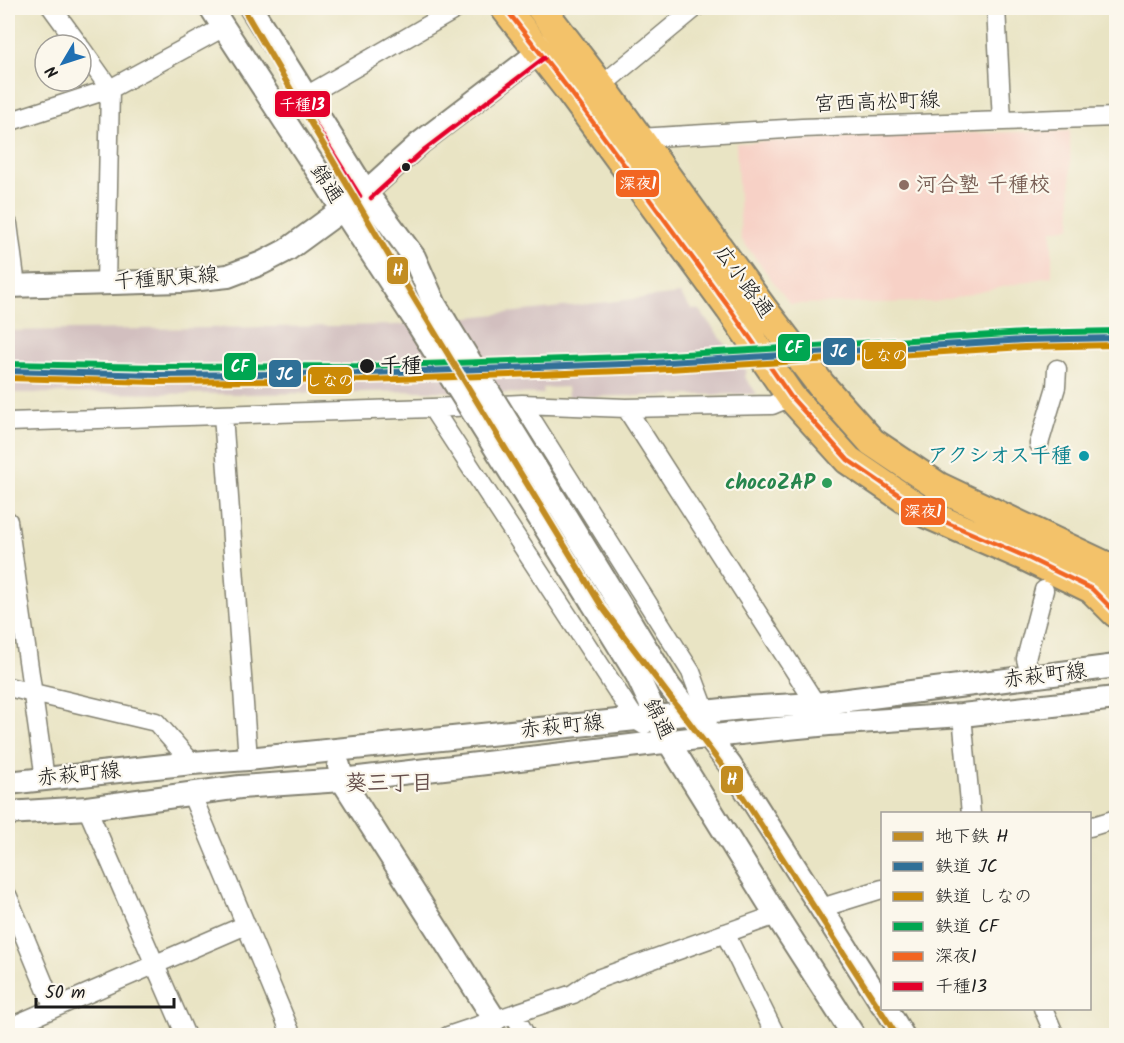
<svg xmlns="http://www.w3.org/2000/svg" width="1124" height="1043" viewBox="0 0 1124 1043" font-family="Kalam,'Klee One',sans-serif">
  <rect width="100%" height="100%" fill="#fbf7ec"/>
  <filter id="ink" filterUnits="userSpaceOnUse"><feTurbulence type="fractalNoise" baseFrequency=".0167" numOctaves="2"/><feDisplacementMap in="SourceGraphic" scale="12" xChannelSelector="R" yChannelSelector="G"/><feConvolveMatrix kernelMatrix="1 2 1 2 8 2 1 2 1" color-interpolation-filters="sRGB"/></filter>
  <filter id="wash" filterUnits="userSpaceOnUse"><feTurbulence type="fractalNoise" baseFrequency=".008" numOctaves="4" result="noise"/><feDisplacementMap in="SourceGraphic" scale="24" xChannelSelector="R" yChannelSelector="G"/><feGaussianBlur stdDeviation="1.35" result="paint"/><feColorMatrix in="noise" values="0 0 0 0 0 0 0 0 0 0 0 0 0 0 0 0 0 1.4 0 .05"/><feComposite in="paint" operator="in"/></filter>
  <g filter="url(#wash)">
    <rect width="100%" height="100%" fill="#e9e4c4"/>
    <path fill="#f7d1c6" d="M1070,131L1071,227L1052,230V276L935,302L790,304L741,239L736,143L906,134Z"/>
    <path fill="#d2bfbf" d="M680,294L691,309L699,310L747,372L744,376L757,394L568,397L567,387L543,388V394L421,391L253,394L8,393V331L396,325Z"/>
  </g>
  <g filter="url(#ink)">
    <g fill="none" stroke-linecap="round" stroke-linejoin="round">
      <g stroke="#828070" stroke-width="21">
        <path id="minor" d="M52,8L79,45
          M996,8L1002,121
          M81,48L110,89L106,284
          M601,86L695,8
          M306,96L458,8
          M8,122L110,89L224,27
          M639,138L802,128L1116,117
          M8,224L16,286
          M522,404L691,672L706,712L708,725
          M432,408L636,720L644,725
          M626,408L816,704
          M223,415L248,759
          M8,422L432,408L522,404L626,408L772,405L791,397
          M1039,444L1056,387L1057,369
          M8,521L45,779
          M1031,678L1026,659L1044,590
          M8,687L156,722L192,763
          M962,715L971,814
          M191,793L292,1036
          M87,808L186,1036
          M1090,827L1116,819
          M8,897L54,1008
          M821,908L882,889
          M725,933L776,1036
          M1043,1008L1055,1036
          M514,1014L526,1036
          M8,1028L246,925
          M448,1036L573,994L592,981L776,915"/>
      </g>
      <g stroke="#828070" stroke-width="26">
        <path id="tertiary" d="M211,8L417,323
          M251,8L366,192L414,257L435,305L445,321
          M8,286L181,281L228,276L262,263L287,250L343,209L366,192L420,143L552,42
          M611,590L669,686L730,765L882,1004
          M592,602L637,675L668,741L776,915L854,1036
          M339,766L342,780L495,1020
          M8,783L192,763L248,759L743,708L816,704L1116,666
          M8,813L87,808L240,787L342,780L757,731L829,724L962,715L1116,698
          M886,1008L903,1036"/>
      </g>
      <g stroke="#828070" stroke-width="32">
        <path id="primary" d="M505,8L570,91L730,309L791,397L848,460L927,514L1024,556L1092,589L1116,613
          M541,8L601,86L763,309L808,368L821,385L872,442L939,487L1108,567L1116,575"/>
      </g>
      <use href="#minor" stroke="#fff" stroke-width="18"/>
      <use href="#tertiary" stroke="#fff" stroke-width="22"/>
      <use href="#primary" stroke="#f3c26a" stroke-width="28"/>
      <g stroke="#828070" stroke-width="26" stroke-linecap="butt">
        <path id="tertiary-bridge" d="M445,321L611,590
          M417,323L592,602"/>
      </g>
      <use href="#tertiary-bridge" stroke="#fff" stroke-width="22"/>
      <g stroke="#fbf7ec" stroke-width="9">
        <path id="bus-1" d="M505,8L570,91L730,309L791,397L848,460L927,514L1024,556L1092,589L1116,613"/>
      </g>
      <g stroke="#fbf7ec" stroke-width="9">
        <path id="bus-2" d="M245,12L360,196
          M371,198L425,149L544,58"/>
      </g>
      <use href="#bus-1" stroke="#f26522" stroke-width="4.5"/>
      <use href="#bus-2" stroke="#e4002b" stroke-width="4.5"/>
      <g stroke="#fbf7ec" stroke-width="10">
        <path id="rail-1" d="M8,371L156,375L368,373L652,363L1024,340L1116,338"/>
      </g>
      <g stroke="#fbf7ec" stroke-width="10">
        <path id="rail-2" d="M8,378L156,382L368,380L652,370L1024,347L1116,345"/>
      </g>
      <g stroke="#fbf7ec" stroke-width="10">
        <path id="rail-3" d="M8,364L156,367L368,366L652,356L1024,333L1116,331"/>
      </g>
      <use href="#rail-1" stroke="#307097" stroke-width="6"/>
      <use href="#rail-2" stroke="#cb8a06" stroke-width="6"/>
      <use href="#rail-3" stroke="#00a651" stroke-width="6"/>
      <g stroke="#fbf7ec" stroke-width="10">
        <path id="metro-1" d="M243,8L412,295L602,607L727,772L897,1036"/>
      </g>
      <use href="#metro-1" stroke="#c28c21" stroke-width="6"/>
    </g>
  </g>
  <g fill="#1c1c1c" stroke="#fbf7ec" stroke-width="2">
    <circle cx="406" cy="167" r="5"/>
    <circle cx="367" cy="366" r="8"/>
  </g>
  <circle fill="#8d6e63" stroke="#fbf7ec" stroke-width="2" cx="904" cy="185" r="6"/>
  <circle fill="#0f9aa8" stroke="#fbf7ec" stroke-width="2" cx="1084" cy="456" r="6"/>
  <circle fill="#2e9e5b" stroke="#fbf7ec" stroke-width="2" cx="827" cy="483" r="6"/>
  <g text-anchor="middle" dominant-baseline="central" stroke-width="4.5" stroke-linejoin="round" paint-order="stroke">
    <g font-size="21" fill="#1c1c1c" stroke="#fbf7ec">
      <text transform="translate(877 103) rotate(-2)">宮西高松町線</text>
      <text transform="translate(326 184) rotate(57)">錦通</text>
      <text transform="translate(166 279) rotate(-4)">千種駅東線</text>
      <text transform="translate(743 282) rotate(54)">広小路通</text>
      <text transform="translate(1045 676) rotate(-7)">赤萩町線</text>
      <text transform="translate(658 719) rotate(64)">錦通</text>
      <text transform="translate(562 727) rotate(-6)">赤萩町線</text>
      <text transform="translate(79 775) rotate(-6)">赤萩町線</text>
    </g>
    <g font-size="21" font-weight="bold" fill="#785e54" stroke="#fbf7ec" text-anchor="start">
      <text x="916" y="185">河合塾 千種校</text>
    </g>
    <g font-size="21" font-weight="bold" fill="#1c1c1c" stroke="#fbf7ec" text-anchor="start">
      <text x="380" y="366">千種</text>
    </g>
    <g font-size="21" font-weight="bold" fill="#0d838f" stroke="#fbf7ec" text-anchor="end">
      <text x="1072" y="456">アクシオス千種</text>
    </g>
    <g font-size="21" font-weight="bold" fill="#27864d" stroke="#fbf7ec" text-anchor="end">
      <text x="815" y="483">chocoZAP</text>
    </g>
    <g font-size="22" font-weight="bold" fill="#664f4c" stroke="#fbf7ec">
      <text x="389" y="784">葵三丁目</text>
    </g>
  </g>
  <g stroke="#fbf7ec" stroke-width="2">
    <rect x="274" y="90" width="57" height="28" rx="6" fill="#e4002b"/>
    <rect x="615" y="169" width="45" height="29" rx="6" fill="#f26522"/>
    <rect x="386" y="256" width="23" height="29" rx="6" fill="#c28c21"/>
    <rect x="777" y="333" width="34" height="29" rx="6" fill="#00a651"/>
    <rect x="822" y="337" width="34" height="29" rx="6" fill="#307097"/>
    <rect x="861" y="341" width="46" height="29" rx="6" fill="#cb8a06"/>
    <rect x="223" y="352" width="34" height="29" rx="6" fill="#00a651"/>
    <rect x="268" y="359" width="34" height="29" rx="6" fill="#307097"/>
    <rect x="307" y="366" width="46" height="29" rx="6" fill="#cb8a06"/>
    <rect x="900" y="497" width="46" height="29" rx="6" fill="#f26522"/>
    <rect x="720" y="765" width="24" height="29" rx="6" fill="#c28c21"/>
  </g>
  <g font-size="16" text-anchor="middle" font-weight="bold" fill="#fff">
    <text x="302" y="110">千種13</text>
    <text x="638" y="189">深夜1</text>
    <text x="398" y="276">H</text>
    <text x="794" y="353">CF</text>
    <text x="839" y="357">JC</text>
    <text x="884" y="361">しなの</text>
    <text x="240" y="372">CF</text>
    <text x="285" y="380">JC</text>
    <text x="330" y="386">しなの</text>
    <text x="923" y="517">深夜1</text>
    <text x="732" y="785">H</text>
  </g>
  <rect width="1124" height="1043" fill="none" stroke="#fbf7ec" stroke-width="30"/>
  <rect x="881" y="812" width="210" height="198" fill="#fbf7ec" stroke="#a29f99" stroke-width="1.5"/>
  <rect x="893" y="832" width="30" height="9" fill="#c28c21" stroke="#a29f99" stroke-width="1.5"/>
  <text x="935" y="842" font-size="18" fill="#1c1c1c">地下鉄 H</text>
  <rect x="893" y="862" width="30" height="9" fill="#307097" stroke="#a29f99" stroke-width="1.5"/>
  <text x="935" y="872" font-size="18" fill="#1c1c1c">鉄道 JC</text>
  <rect x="893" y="892" width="30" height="9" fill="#cb8a06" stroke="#a29f99" stroke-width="1.5"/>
  <text x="935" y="902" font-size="18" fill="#1c1c1c">鉄道 しなの</text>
  <rect x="893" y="922" width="30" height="9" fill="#00a651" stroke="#a29f99" stroke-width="1.5"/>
  <text x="935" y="932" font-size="18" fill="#1c1c1c">鉄道 CF</text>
  <rect x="893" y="952" width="30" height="9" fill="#f26522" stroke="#a29f99" stroke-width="1.5"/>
  <text x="935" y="962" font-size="18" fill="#1c1c1c">深夜1</text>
  <rect x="893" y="982" width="30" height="9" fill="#e4002b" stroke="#a29f99" stroke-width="1.5"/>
  <text x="935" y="992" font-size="18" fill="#1c1c1c">千種13</text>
  <g transform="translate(63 63) rotate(231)"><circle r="28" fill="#fbf7ec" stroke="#a29f99" stroke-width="1.5"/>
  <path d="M0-4.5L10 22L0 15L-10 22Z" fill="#1f6fb2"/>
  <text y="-9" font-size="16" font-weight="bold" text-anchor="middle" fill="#1c1c1c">N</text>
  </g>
  <path d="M36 998v9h138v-9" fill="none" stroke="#1c1c1c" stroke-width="3"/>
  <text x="45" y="998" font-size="18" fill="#1c1c1c" stroke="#fbf7ec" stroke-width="4.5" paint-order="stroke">50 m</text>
</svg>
